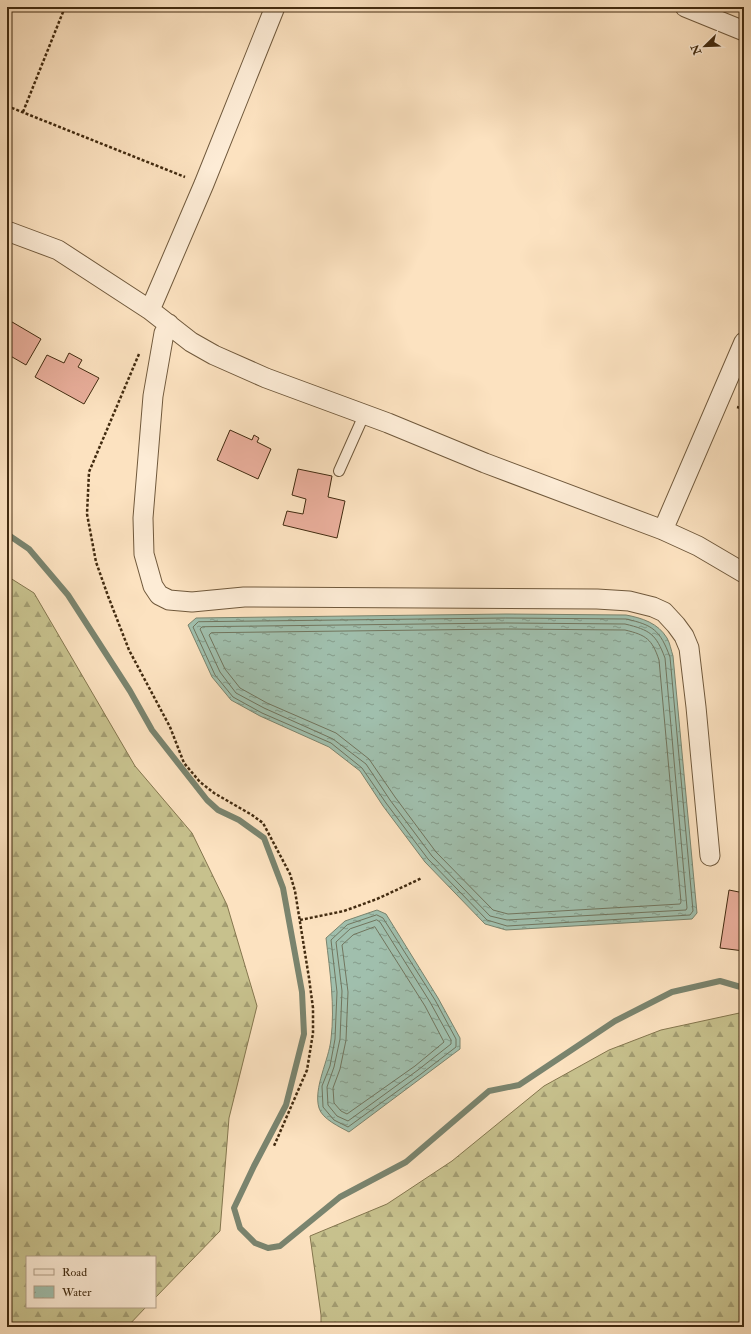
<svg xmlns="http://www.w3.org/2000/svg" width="751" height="1334" viewBox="0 0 751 1334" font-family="'IM FELL Double Pica',serif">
  <defs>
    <pattern id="forest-firs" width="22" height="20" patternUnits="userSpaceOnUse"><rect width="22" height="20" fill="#c7c18d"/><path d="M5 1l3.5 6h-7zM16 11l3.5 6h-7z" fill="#a39d72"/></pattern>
    <pattern id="water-ripples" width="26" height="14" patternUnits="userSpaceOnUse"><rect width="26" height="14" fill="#a0bfad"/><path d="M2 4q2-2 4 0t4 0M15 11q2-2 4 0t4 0" fill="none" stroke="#849b8b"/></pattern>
  </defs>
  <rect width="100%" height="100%" fill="#fce2c0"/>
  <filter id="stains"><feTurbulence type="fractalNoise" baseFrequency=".005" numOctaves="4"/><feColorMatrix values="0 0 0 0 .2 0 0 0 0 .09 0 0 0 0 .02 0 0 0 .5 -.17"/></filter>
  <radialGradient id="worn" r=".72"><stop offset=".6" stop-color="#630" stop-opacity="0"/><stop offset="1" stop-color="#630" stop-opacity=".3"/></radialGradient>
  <path fill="url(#forest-firs)" stroke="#84764e" d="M7,576L34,593L135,766L192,833L227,905L257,1006L229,1118L220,1231L155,1298V1257H27V1307H146L127,1327H7Z
    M744,1012V1327H321V1315L310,1236L387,1204L452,1161L544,1086L609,1050L661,1030Z"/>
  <path fill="url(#water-ripples)" stroke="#7a846e" d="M506,614L626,615C642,618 658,623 667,638C670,643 671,650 673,656L697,913L692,919L506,930L485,924L425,862L383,806L360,771L329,747L260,716L231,700L212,677L188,625L196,618Z
    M377,910L386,914L438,998L460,1038V1049L349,1132C340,1127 322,1119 319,1108C313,1088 329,1060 331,1039C335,1006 330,972 326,938L345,921Z"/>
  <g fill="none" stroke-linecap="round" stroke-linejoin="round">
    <path stroke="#71755e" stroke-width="1" d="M506,618L626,619C653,625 660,630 670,657L693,911L690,915L507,926L487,920L428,859L386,803L362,768L331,743L262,713L233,697L215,675L193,627L198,622Z
      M506,623L625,624C650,630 656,634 665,658L687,908L686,910L507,920L490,916L432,856L390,800L366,764L333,739L264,708L236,693L220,672L200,629L202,627Z
      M506,629L625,630C646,635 652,639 659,660L681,902L680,904L508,914L493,910L436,852L395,797L369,759L336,733L267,703L240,688L225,669L209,635L211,633Z
      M377,915L383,918L435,1000L456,1039V1047L421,1074L348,1127L334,1120L323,1107L322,1086L330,1066L335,1039L337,992L331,940L347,925Z
      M377,920L380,922L430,1002L451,1040V1044L418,1070L348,1121L337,1116L328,1105L327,1087L334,1067L340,1039L342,991L336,942L350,929Z
      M375,927L425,1006L444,1042L415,1066L347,1114L341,1111L334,1103L333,1088L340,1069L346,1040L348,992L342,945L353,935Z"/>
    <path stroke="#7a846e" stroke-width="6" d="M7,534L29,549L68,595L130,691L152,730L207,800L218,810L239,820L264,838L283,888L302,992L304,1034L286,1105L254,1166L234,1208L240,1228L255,1243L268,1248L280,1246L340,1197L406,1162L489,1091L519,1085L615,1021L672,992L720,981L744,988"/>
  </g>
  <path fill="#e9ae9b" stroke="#422b10" d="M7,319L41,339L26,365L7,354Z
    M69,353L82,360L78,367L99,378L84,404L35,377L47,355L64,363Z
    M230,430L252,440L254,435L259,438L257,442L271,449L258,479L217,460Z
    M298,469L332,476L328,497L345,501L337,538L283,525L287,511L303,514L306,499L292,495Z
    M729,890L744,893V951L720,948Z"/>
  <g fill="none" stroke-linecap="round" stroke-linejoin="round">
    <g stroke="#70593c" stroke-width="12">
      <path id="service" d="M339,471L364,415"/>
    </g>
    <g stroke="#70593c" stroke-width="21">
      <path id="minor" d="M685,7L744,31
        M7,231L58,250L150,310L191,342L214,355L266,378L388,423L485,463L663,530L698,546L744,573
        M150,310L204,184L275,7
        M169,324L164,333L153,396L143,518L144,554L153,586L159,595L169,600L192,602L244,597L597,599L629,601L653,607L664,612L676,625L684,636L689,648L696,707L710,856
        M663,530L744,342"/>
    </g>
    <path stroke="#422b10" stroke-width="2.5" stroke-dasharray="3 2" stroke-linecap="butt" d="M7,106L185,177
      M23,112L65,7
      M139,354L89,472L87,514L96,562L108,596L129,650L170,727L184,763L200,782L214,793L252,815L263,823L290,874L295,891L309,978L313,1008V1033L307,1070L274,1146
      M737,407L744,409
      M300,920L344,911L377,899L422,878"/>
    <use href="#service" stroke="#fdecd6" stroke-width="10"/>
    <use href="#minor" stroke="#fdecd6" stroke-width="19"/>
  </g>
  <rect width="751" height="1334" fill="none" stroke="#fce2c0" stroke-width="24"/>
  <rect x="8" y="8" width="735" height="1318" fill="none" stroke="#422b10" stroke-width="2"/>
  <rect x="12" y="12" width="727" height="1310" fill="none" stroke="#422b10"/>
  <rect x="26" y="1256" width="130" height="52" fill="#fdecd6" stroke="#b29f87"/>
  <rect x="34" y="1269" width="20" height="6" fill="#fdecd6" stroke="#b29f87"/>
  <text x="62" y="1276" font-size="12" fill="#422b10">Road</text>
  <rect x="34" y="1286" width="20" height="12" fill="url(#water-ripples)" stroke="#b29f87"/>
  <text x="62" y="1296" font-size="12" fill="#422b10">Water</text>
  <g transform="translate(705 46) rotate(247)" stroke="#fdecd6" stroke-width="3" paint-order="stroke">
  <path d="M0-3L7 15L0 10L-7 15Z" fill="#422b10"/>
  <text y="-6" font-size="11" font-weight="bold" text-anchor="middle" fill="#422b10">N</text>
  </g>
  <rect width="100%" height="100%" filter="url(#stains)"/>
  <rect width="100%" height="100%" fill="url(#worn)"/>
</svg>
